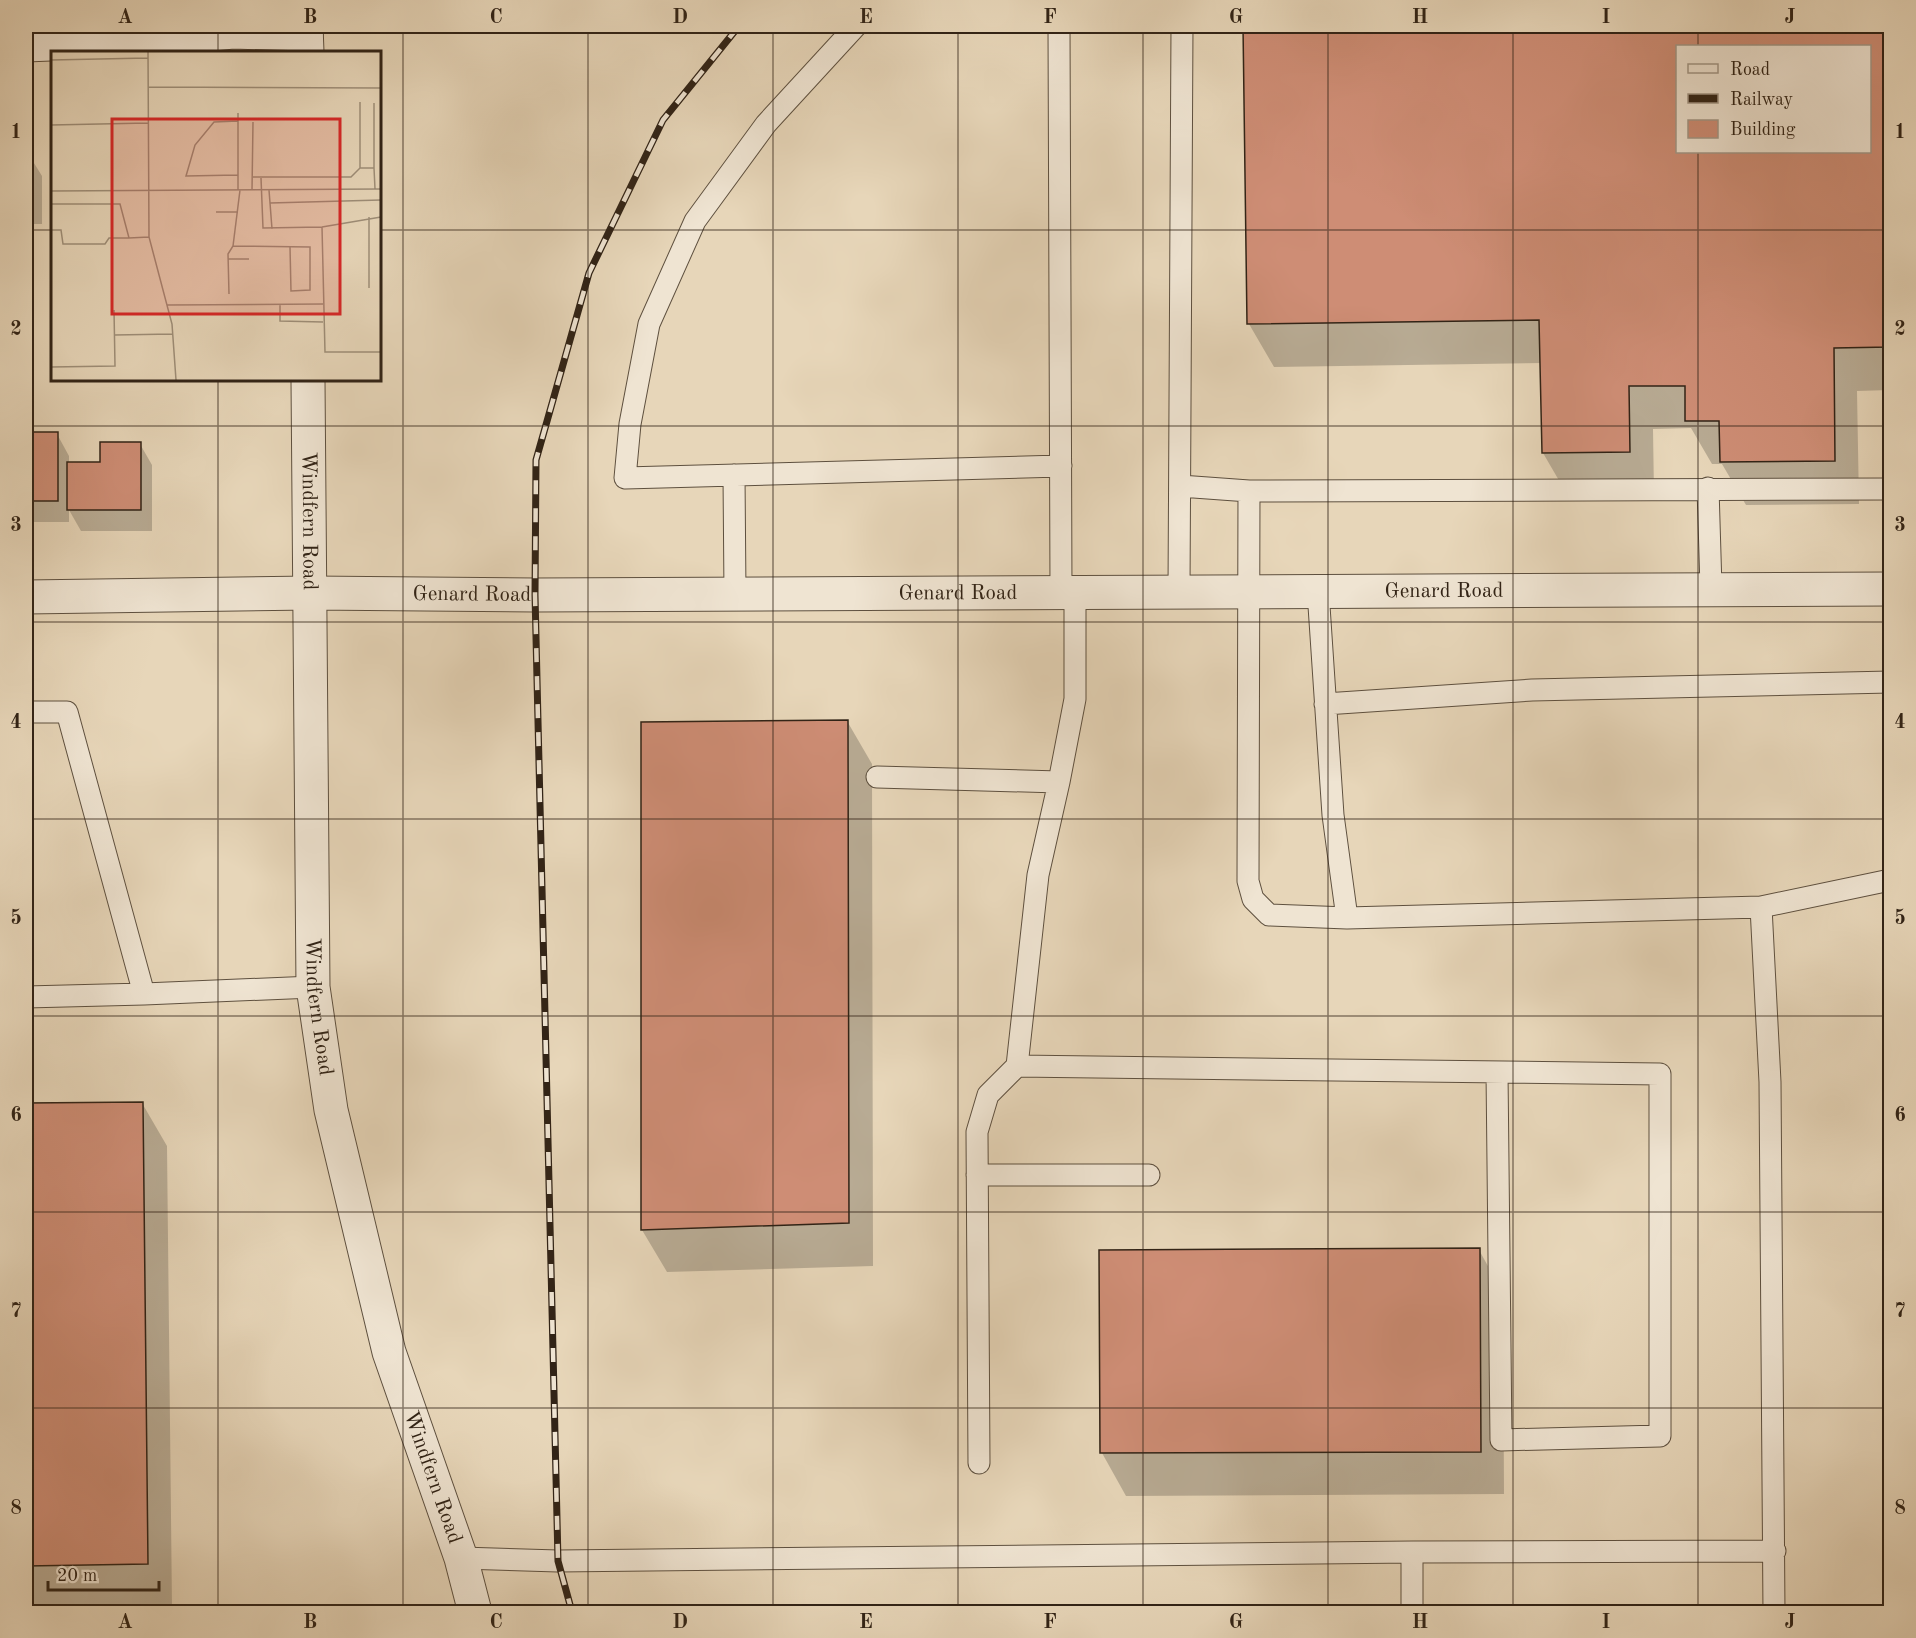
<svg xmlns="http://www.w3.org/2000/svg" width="1916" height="1638" viewBox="0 0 1916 1638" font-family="'Old Standard TT',serif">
  <rect width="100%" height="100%" fill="#e7d6b9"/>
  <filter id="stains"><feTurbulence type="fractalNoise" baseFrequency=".00333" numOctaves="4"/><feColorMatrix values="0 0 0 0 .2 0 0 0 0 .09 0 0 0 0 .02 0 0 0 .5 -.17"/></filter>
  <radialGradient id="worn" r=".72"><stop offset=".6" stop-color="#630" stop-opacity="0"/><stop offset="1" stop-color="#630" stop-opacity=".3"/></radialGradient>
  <path fill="#0003" fill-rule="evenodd" d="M1245,26H1890V390L1857,391L1859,504L1746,505L1722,464H1712L1691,428L1653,429L1654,494L1568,496L1543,453L1542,363L1274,367L1249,324ZM1678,46H1870V152H1678Z
    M26,155H29L42,176V224H26Z
    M26,434H57L69,456V464H102L140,444L152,465V531H81L69,510V522H26Z
    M847,721L872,764L873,1266L667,1272L642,1230Z
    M142,1103L167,1146L172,1607L26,1608V1104Z
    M1479,1250L1503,1293L1504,1494L1126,1496L1102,1453L1101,1252Z"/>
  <path fill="#ce8d75" stroke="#312316" stroke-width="1.5" fill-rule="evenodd" d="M1243,26H1890V347L1834,348L1835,461L1720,462L1719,421H1685V386H1629L1630,452L1542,453L1539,320L1247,324ZM1678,46H1870V152H1678Z
    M26,153H30V203H26Z
    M26,432H58V501H26Z
    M100,442H141V510H67V462H100Z
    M848,720L849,1223L641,1230V722Z
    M143,1102L148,1564L26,1566V1103Z
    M1480,1248L1481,1452L1100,1453L1099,1250Z"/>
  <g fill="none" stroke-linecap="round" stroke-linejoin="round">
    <g stroke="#5e503f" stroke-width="23">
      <path id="service" d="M856,26L766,124L695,221L649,324L630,424L625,478L1061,466
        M1059,26L1061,591
        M734,475L735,594
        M1180,486L1249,491L1890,489
        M1708,488L1711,588
        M1249,491L1248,881L1253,899L1269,915L1347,918L1761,907L1890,880
        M1179,591L1182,26
        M1318,591L1333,815L1347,918
        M1325,704L1532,690L1890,682
        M26,712H67L144,994L313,987
        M877,777L1059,782
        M1761,907L1770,1082L1774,1612
        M26,997L144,994
        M1017,1066L1660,1074V1436L1501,1440L1497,1072
        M977,1175H1149
        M979,1463L977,1132L988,1095L1017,1066L1038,875L1059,782L1075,699V591
        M1412,1552V1612
        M461,1558L558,1561L1412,1552L1775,1551"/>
    </g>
    <g stroke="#5e503f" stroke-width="35">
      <path id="minor" d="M26,45L149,40L233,32L306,34"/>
    </g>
    <g stroke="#5e503f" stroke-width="35">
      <g id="tertiary">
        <path d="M306,26L307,52"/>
        <path id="s1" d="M308,380L313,987L331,1110L389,1352L461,1558L475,1612"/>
        <path id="s2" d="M26,597L311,593L535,595L1890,589"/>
      </g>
    </g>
    <use href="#service" stroke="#efe4d2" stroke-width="21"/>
    <use href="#minor" stroke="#efe4d2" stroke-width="33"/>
    <use href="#tertiary" stroke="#efe4d2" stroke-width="33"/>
    <g stroke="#312316" stroke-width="7">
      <path id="rail" d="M572,1612L558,1561L535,595L536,460L589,273L663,120L739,26"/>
    </g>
    <use href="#rail" stroke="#efe4d2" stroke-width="4.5" stroke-dasharray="14" stroke-linecap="butt"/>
  </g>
  <path fill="none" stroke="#312316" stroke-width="1.5" stroke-opacity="0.55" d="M218,26V52M403,26V1612M588,26V1612M773,26V1612M958,26V1612M1143,26V1612M1328,26V1612M1513,26V1612M1698,26V46M1698,152V1612M26,230H52M380,230H1890M218,380V1612M26,426H1890M26,622H1890M26,819H1890M26,1016H1890M26,1212H1890M26,1408H1890"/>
  <g text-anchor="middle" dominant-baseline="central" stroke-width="4.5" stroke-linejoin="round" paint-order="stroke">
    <g font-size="21" fill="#312316" stroke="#efe4d2">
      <text stroke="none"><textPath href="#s1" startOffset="141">Windfern Road</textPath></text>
      <text stroke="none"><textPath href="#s2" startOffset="1418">Genard Road</textPath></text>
      <text stroke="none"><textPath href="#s2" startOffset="932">Genard Road</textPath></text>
      <text stroke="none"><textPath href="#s2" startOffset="446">Genard Road</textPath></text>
      <text stroke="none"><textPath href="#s1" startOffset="627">Windfern Road</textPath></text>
      <text stroke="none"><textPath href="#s1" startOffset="1113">Windfern Road</textPath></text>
    </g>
  </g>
  <g transform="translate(51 51)">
    <rect width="330" height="330" fill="#e7d6b9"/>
    <path fill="none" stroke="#9e8e78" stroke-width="1.5" d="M97,1L98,186L121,273L125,329M0,9L97,7M97,36L330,37M187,62V139M187,70L163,71L144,94L135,125L187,124M0,74L97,72M309,117H323L324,138M323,117V52M202,126H300L309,117V51M210,127L212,177L271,176L330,166M201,139L202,71M218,139L221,178M0,140L330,138M219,152L330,149M0,153H69L78,187L98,186M165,161H187M318,166V237M271,176L274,301H330M0,179H10L12,193H54L58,187H78M182,195L259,196V239L240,240L239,196M177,208H198M178,243L177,203L182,195L189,139M229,253V270L272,271M116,254L272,253M63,284L122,283M0,316L64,315L63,259"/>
    <path fill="#d62828" fill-opacity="0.15" stroke="#d62828" stroke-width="3" d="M61,68H289V263H61Z"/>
    <rect width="330" height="330" fill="none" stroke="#312316" stroke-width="3"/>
  </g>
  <rect width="1916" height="1638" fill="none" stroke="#e7d6b9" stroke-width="66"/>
  <rect x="1676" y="45" width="195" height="108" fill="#efe4d2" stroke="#a39787" stroke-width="1.5"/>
  <rect x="1688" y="64" width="30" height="9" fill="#efe4d2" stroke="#a39787" stroke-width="1.5"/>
  <text x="1730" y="75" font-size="18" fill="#312316">Road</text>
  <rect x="1688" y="94" width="30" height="9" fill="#312316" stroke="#a39787" stroke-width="1.5"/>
  <text x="1730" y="105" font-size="18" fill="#312316">Railway</text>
  <rect x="1688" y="120" width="30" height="18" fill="#ce8d75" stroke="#a39787" stroke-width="1.5"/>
  <text x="1730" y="135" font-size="18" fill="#312316">Building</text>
  <path d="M48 1581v9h111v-9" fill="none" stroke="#312316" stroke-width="3"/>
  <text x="57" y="1581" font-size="18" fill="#312316" stroke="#efe4d2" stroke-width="4.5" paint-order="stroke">20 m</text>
  <rect x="33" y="33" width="1850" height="1572" fill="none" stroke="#312316" stroke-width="2"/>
  <g font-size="20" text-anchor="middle" font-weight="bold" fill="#312316">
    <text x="125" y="23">A</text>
    <text x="310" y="23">B</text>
    <text x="496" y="23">C</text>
    <text x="680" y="23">D</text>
    <text x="866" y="23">E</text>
    <text x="1050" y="23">F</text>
    <text x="1236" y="23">G</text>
    <text x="1420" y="23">H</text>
    <text x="1606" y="23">I</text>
    <text x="1790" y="23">J</text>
    <text x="16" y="138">1</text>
    <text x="1900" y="138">1</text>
    <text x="16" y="335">2</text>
    <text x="1900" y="335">2</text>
    <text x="16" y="531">3</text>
    <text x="1900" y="531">3</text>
    <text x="16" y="728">4</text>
    <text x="1900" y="728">4</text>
    <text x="16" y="924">5</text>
    <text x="1900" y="924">5</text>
    <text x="16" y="1121">6</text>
    <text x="1900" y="1121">6</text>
    <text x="16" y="1317">7</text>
    <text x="1900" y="1317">7</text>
    <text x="16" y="1514">8</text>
    <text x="1900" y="1514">8</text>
    <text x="125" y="1628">A</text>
    <text x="310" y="1628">B</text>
    <text x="496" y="1628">C</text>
    <text x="680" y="1628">D</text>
    <text x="866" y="1628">E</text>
    <text x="1050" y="1628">F</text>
    <text x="1236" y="1628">G</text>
    <text x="1420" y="1628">H</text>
    <text x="1606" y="1628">I</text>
    <text x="1790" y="1628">J</text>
  </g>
  <rect width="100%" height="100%" filter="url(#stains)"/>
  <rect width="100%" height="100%" fill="url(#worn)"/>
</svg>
